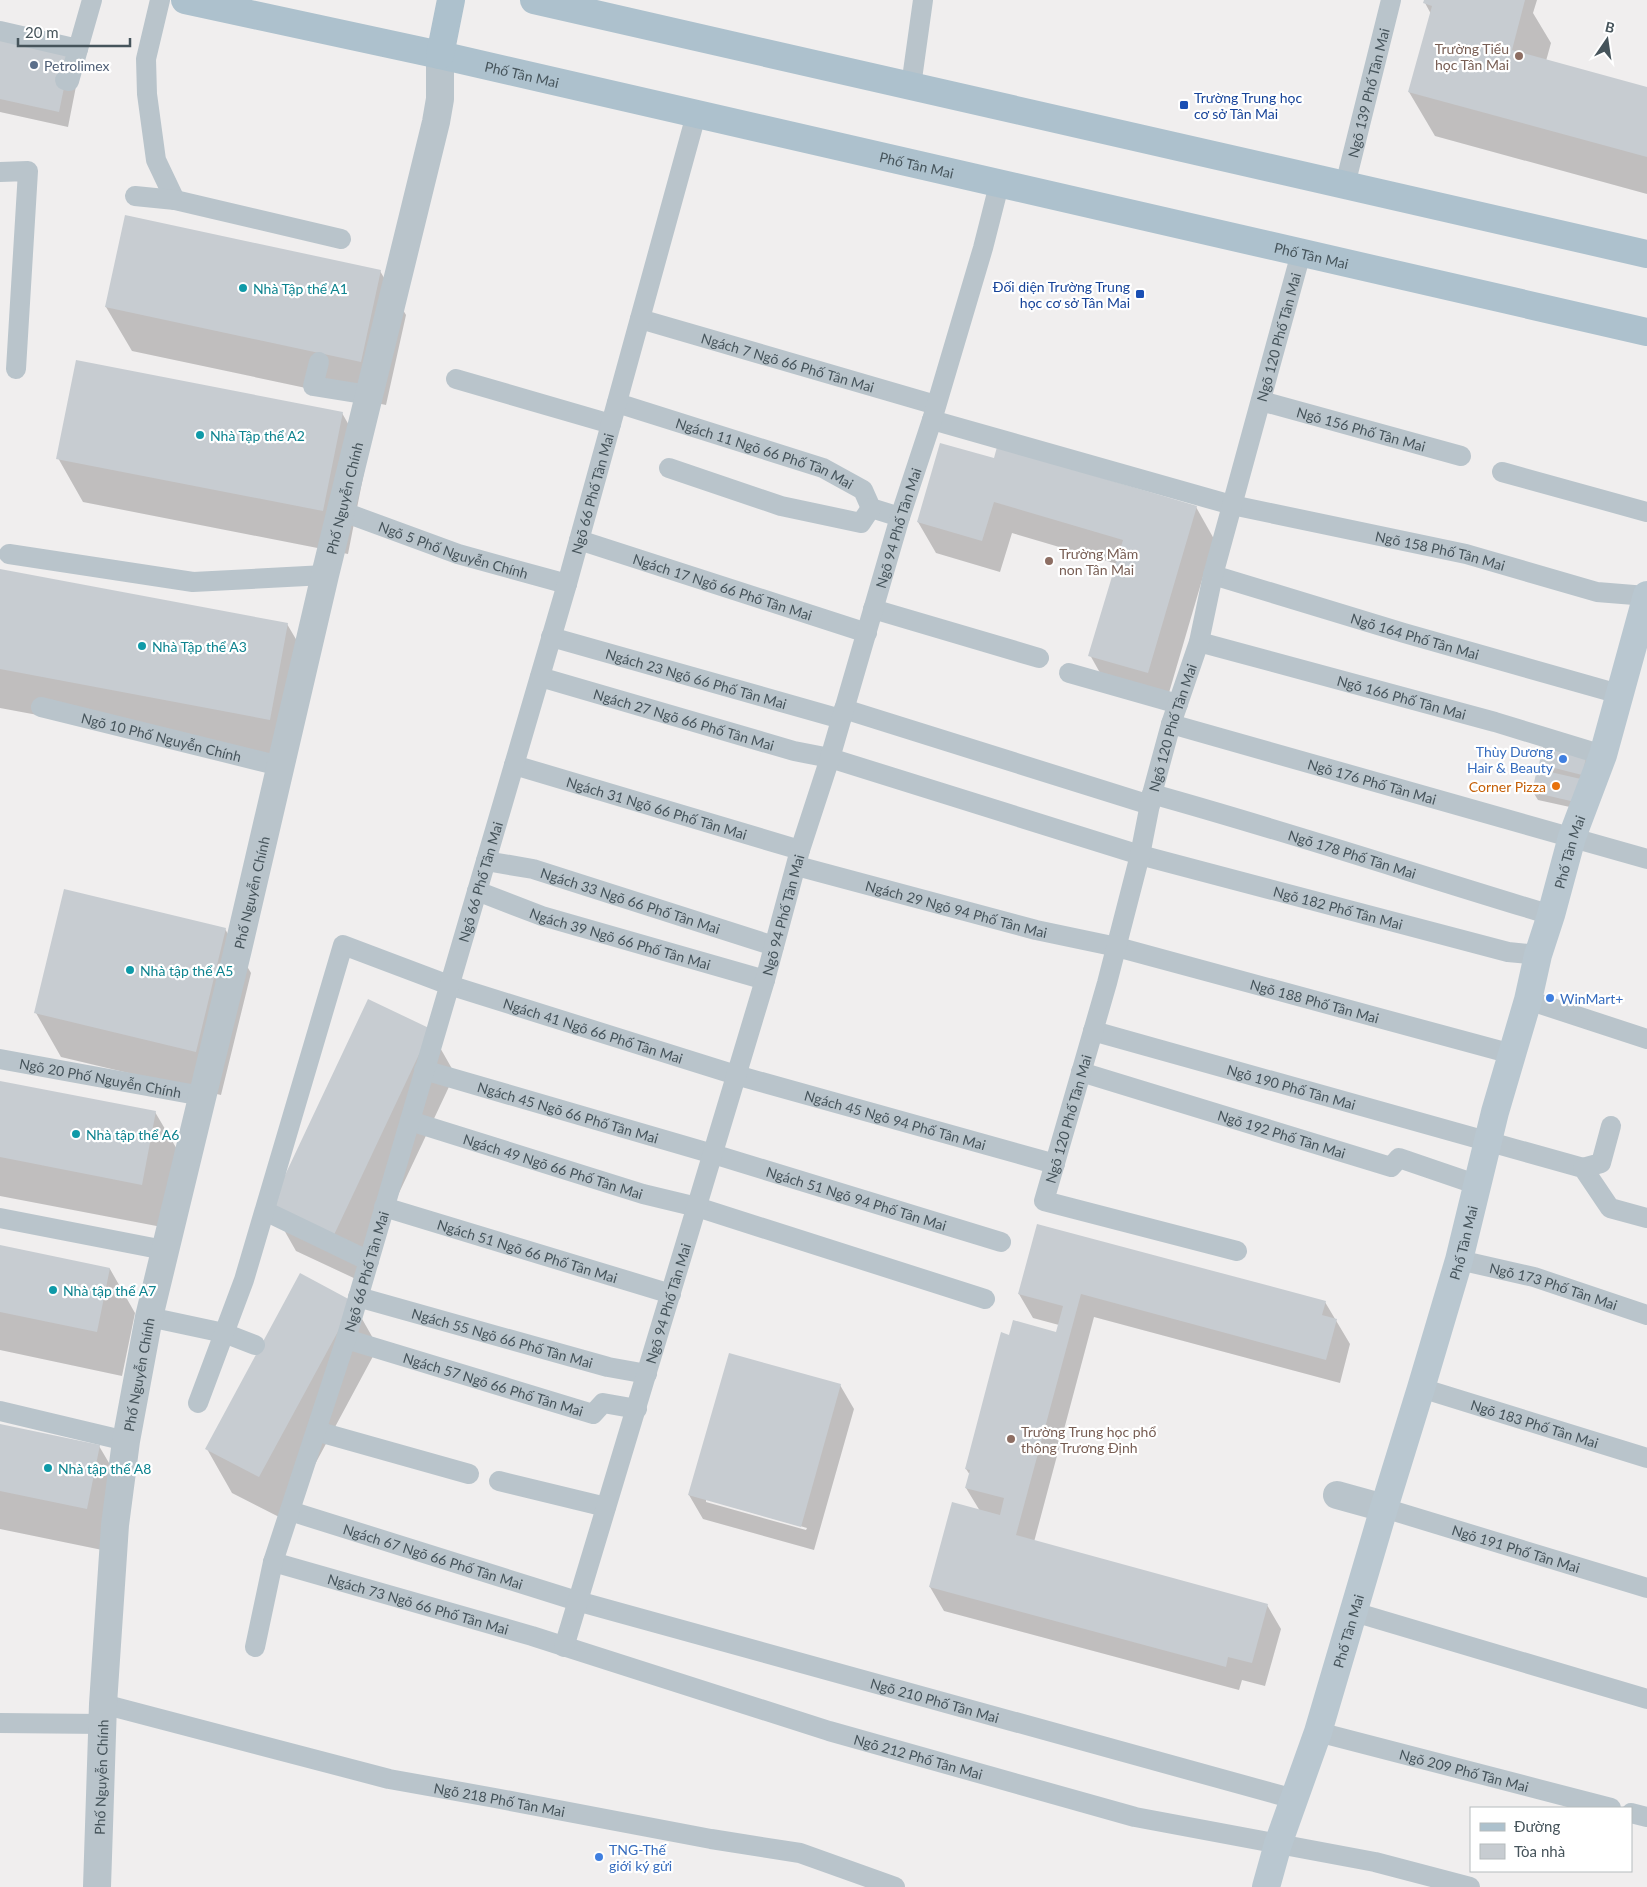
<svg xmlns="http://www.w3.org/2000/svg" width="1647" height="1887" viewBox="0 0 1647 1887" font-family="Lato,sans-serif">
  <rect width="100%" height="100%" fill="#f0eeee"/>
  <path fill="#0003" fill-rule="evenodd" d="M1425,0H1537L1533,13L1551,43L1546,61L1647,89V194L1435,136L1409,92L1431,14L1425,3Z
    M0,35L80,66L68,127L0,112Z
    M380,271L406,315L386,405L132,351L106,307Z
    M342,413L367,457L348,554L83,502L58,458Z
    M994,460L1196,507L1214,539L1166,703L1108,687L1090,655L1117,564L1012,533L1000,572L936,553L918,522Z
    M0,570L287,624L313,668L295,763L0,708Z
    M1586,755L1590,763L1579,809L1538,800L1533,792L1544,772L1540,764Z
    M225,929L251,973L221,1095L61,1057L36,1013Z
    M430,1030L455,1074L358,1280L296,1251L271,1207Z
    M0,1082L155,1112L181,1156L167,1228L0,1196Z
    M1038,1225L1325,1302L1350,1344L1340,1383L1094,1317L1034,1542L1267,1605L1281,1629L1265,1686L1242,1680L1239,1690L944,1611L930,1587L980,1511L966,1488L970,1475L966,1469L1010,1336L1057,1333L1059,1325L1033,1318L1019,1294Z
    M0,1246L110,1269L135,1313L122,1376L0,1350Z
    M353,1303L378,1347L285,1520L232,1493L207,1449Z
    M840,1385L854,1409L814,1550L703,1519L689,1495ZM706,1499L807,1528L806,1530L706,1502Z
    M0,1425L99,1446L125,1490L112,1552L0,1529Z"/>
  <path fill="#c7ccd1" d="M1424,0H1525L1512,50L1647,87V157L1408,92L1432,6L1423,3Z
    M0,34L72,49L59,112L0,99Z
    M125,215L381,270L361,362L105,307Z
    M76,360L343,412L323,511L56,459Z
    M940,443L994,458L997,447L1197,506L1148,673L1088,656L1123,540L994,502L982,541L917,522Z
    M0,569L288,623L270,720L0,669Z
    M1544,743L1587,754L1582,775L1539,764Z
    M1537,769L1581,779L1575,802L1532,792Z
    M64,889L226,928L196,1052L34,1013Z
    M368,999L431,1029L333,1237L270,1207Z
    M0,1081L156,1111L142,1185L0,1157Z
    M1037,1224L1326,1301L1322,1315L1337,1319L1326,1360L1081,1294L1016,1535L1268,1604L1252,1663L1228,1657L1226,1667L929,1587L952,1502L1000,1515L1004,1498L965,1488L970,1470L965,1469L1001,1332L1009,1335L1013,1320L1056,1332L1063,1306L1018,1294Z
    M0,1245L110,1268L97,1332L0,1312Z
    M300,1273L354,1302L259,1477L205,1449Z
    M729,1353L841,1384L801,1527L688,1495Z
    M0,1424L100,1445L87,1509L0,1491Z"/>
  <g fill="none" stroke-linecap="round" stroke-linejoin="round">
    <g stroke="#b9c4cb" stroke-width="20">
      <path d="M160,0L146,59L147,94L156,160L175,200"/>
      <path d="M0,31L78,49L92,0"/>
      <path d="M65,80L69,81L78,49"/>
      <path d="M911,86L923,0"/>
      <path d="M0,172L28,171L16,369"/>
      <path id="s1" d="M1345,185L1391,0"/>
      <path d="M135,196L175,200L341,239"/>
      <path id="s2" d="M640,319L936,405"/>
      <path d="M319,362L313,386L369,395"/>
      <path d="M456,379L611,424"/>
      <path id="s3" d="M1261,401L1461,456"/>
      <path id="s4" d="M617,403L823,468L863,490L871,508L900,517"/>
      <path id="s5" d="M932,420L1232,505L1466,554L1597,592L1647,596"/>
      <path d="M669,468L781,506L861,523L871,508"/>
      <path d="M1502,472L1647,512"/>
      <path id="s6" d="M341,511L458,554L567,584"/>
      <path id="s7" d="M579,540L867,633"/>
      <path d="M9,554L193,582L325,575"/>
      <path id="s8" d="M1213,575L1404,633L1619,694"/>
      <path d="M873,609L1039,658"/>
      <path id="s9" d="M551,637L841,719"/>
      <path id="s10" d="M1199,642L1495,722L1603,755"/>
      <path d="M1069,673L1178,704"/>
      <path id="s11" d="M540,677L794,751L830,758L1140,855L1508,952L1538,955"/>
      <path id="s12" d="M41,707L280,766"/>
      <path d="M844,709L1150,805"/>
      <path id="s13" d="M1171,724L1647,859"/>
      <path id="s14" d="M514,765L800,850"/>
      <path id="s15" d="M1152,794C1286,831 1418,875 1551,915"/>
      <path id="s16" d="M486,861L533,869L774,946"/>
      <path id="s17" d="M797,866L1036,930L1117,947L1512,1054"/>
      <path id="s18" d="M477,891L542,916L765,980"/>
      <path d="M1528,1000L1647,1039"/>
      <path id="s19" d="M1093,1031L1583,1168L1610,1208L1647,1218"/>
      <path id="s20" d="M0,1059L202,1096"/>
      <path id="s21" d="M424,1070L713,1154L1001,1242"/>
      <path id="s22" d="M1081,1072L1391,1167L1399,1158L1478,1185"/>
      <path id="s23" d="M410,1121L643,1194L697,1207L985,1299"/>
      <path d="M1583,1168L1601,1163L1611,1126"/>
      <path id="s24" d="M384,1207L671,1294"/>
      <path d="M265,1211L369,1261"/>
      <path d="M0,1218L164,1250"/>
      <path id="s25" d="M1237,1251L1044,1201L1107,983L1140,855L1152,794L1171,724L1199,642L1213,575L1301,253"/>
      <path id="s26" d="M1459,1260L1534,1277L1647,1315"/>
      <path id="s27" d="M358,1297L608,1367L647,1374"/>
      <path d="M149,1317L224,1333L255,1345"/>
      <path id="s28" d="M346,1339L593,1414L603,1403L637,1409"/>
      <path id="s29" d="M1421,1388L1647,1458"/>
      <path id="s30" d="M198,1403L244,1280L343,945L449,985L736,1075L1055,1164"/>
      <path d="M0,1411L126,1441"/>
      <path d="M316,1431L469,1474"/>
      <path d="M499,1481L606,1507"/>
      <path id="s31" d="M1384,1508L1647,1588"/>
      <path id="s32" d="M290,1511L577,1601L1294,1799"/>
      <path id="s33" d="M273,1562L532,1636L829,1731L1135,1817L1375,1862L1470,1887"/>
      <path d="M1354,1612L1647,1699"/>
      <path id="s34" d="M255,1647L273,1562L346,1339L567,584L696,115"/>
      <path id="s35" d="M564,1647L765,980L800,850L830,758L900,517L932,420L983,248L999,185"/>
      <path id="s36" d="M103,1704L389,1779L495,1798L711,1839L800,1853L895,1887"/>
      <path d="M0,1723L103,1724"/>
      <path id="s37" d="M1318,1732L1611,1808"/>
      <path d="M1631,1813L1647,1817"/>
    </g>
    <g stroke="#b9c4cb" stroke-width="28">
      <path d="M1337,1495L1384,1508"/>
      <path id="s38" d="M97,1887L103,1704L115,1525L126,1441L149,1317L238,949L325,575L436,122L440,99V55"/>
    </g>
    <path stroke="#b9c7d0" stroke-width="28" id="s39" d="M1266,1887L1278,1844L1318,1732L1384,1508L1421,1388L1459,1260L1495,1112L1528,1000L1538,955L1551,915L1572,837L1603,755L1647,595"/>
    <g stroke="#adc1cd" stroke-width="28">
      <path id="s40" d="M185,0L440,55L1647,332"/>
      <path d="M534,0L1647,254"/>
      <path d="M440,55L451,0"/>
    </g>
  </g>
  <g fill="#8d6e63" stroke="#fff" stroke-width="2">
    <circle cx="1519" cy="56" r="5"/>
    <circle cx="1049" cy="561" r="5"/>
    <circle cx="1011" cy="1439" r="5"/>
  </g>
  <circle fill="#5c6f8a" stroke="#fff" stroke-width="2" cx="34" cy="65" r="5"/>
  <g fill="#1a4fb4" stroke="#fff" stroke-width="2">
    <rect x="1179" y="100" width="10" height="10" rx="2.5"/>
    <rect x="1135" y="289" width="10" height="10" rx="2.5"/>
  </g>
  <g fill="#0f9aa8" stroke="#fff" stroke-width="2">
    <circle cx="243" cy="288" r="5"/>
    <circle cx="200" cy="435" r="5"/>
    <circle cx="142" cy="646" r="5"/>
    <circle cx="130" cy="970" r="5"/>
    <circle cx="76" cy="1134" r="5"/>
    <circle cx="53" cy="1290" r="5"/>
    <circle cx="48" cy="1468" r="5"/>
  </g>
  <g fill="#3f7fe0" stroke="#fff" stroke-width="2">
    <circle cx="1563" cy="759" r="5"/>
    <circle cx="1550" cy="998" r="5"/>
    <circle cx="599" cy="1857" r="5"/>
  </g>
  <circle fill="#e8710a" stroke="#fff" stroke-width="2" cx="1556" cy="786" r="5"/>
  <g text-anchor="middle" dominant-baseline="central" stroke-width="4.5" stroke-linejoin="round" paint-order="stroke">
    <g font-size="14" fill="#785e54" stroke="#fff" text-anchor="start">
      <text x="1509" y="48" text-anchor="end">Trường Tiểu<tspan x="1509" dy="16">học Tân Mai</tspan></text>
      <text x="1059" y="553">Trường Mầm<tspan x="1059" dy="16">non Tân Mai</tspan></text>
      <text x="1021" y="1431">Trường Trung học phổ<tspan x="1021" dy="16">thông Trương Định</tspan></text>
    </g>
    <g font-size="14" fill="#4e5e75" stroke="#fff" text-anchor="start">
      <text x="44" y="65">Petrolimex</text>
    </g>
    <g font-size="14" fill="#46545b" stroke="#fff">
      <text stroke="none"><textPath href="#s40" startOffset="345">Phố Tân Mai</textPath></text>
      <text stroke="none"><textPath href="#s1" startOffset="95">Ngõ 139 Phố Tân Mai</textPath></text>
      <text stroke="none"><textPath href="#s40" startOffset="750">Phố Tân Mai</textPath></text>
      <text stroke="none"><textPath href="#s40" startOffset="1155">Phố Tân Mai</textPath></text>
      <text stroke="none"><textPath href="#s25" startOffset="1095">Ngõ 120 Phố Tân Mai</textPath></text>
      <text stroke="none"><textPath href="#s2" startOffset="154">Ngách 7 Ngõ 66 Phố Tân Mai</textPath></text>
      <text stroke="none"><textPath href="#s3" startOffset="104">Ngõ 156 Phố Tân Mai</textPath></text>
      <text stroke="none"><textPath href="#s4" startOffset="156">Ngách 11 Ngõ 66 Phố Tân Mai</textPath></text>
      <text stroke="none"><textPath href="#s34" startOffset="1202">Ngõ 66 Phố Tân Mai</textPath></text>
      <text stroke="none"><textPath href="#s38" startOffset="1415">Phố Nguyễn Chính</textPath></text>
      <text stroke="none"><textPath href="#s35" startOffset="1168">Ngõ 94 Phố Tân Mai</textPath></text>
      <text stroke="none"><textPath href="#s6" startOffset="119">Ngõ 5 Phố Nguyễn Chính</textPath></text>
      <text stroke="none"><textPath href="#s5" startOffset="525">Ngõ 158 Phố Tân Mai</textPath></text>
      <text stroke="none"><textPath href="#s7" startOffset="151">Ngách 17 Ngõ 66 Phố Tân Mai</textPath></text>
      <text stroke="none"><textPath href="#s8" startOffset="211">Ngõ 164 Phố Tân Mai</textPath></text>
      <text stroke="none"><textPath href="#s9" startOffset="151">Ngách 23 Ngõ 66 Phố Tân Mai</textPath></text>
      <text stroke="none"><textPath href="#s10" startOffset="210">Ngõ 166 Phố Tân Mai</textPath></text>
      <text stroke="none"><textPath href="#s11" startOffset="150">Ngách 27 Ngõ 66 Phố Tân Mai</textPath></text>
      <text stroke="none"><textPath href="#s25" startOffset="690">Ngõ 120 Phố Tân Mai</textPath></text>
      <text stroke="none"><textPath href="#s12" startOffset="124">Ngõ 10 Phố Nguyễn Chính</textPath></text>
      <text stroke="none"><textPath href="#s13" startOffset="209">Ngõ 176 Phố Tân Mai</textPath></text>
      <text stroke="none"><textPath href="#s14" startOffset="149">Ngách 31 Ngõ 66 Phố Tân Mai</textPath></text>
      <text stroke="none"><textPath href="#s39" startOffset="1079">Phố Tân Mai</textPath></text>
      <text stroke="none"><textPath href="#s15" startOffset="209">Ngõ 178 Phố Tân Mai</textPath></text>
      <text stroke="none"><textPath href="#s34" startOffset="798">Ngõ 66 Phố Tân Mai</textPath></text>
      <text stroke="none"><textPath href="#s38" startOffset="1010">Phố Nguyễn Chính</textPath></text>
      <text stroke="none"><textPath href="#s16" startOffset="150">Ngách 33 Ngõ 66 Phố Tân Mai</textPath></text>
      <text stroke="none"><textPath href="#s17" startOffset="165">Ngách 29 Ngõ 94 Phố Tân Mai</textPath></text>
      <text stroke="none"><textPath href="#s11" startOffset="831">Ngõ 182 Phố Tân Mai</textPath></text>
      <text stroke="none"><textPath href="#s35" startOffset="764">Ngõ 94 Phố Tân Mai</textPath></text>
      <text stroke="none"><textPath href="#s18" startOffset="151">Ngách 39 Ngõ 66 Phố Tân Mai</textPath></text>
      <text stroke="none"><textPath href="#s17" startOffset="535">Ngõ 188 Phố Tân Mai</textPath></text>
      <text stroke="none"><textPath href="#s30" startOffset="745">Ngách 41 Ngõ 66 Phố Tân Mai</textPath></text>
      <text stroke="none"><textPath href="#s20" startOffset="102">Ngõ 20 Phố Nguyễn Chính</textPath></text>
      <text stroke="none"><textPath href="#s19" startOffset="206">Ngõ 190 Phố Tân Mai</textPath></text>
      <text stroke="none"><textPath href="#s21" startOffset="150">Ngách 45 Ngõ 66 Phố Tân Mai</textPath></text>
      <text stroke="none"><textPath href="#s25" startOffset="285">Ngõ 120 Phố Tân Mai</textPath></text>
      <text stroke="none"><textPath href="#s30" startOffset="1060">Ngách 45 Ngõ 94 Phố Tân Mai</textPath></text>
      <text stroke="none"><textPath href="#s22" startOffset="210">Ngõ 192 Phố Tân Mai</textPath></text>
      <text stroke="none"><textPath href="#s23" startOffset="150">Ngách 49 Ngõ 66 Phố Tân Mai</textPath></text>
      <text stroke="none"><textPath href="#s21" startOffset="451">Ngách 51 Ngõ 94 Phố Tân Mai</textPath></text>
      <text stroke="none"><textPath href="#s39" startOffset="674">Phố Tân Mai</textPath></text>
      <text stroke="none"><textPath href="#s24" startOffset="150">Ngách 51 Ngõ 66 Phố Tân Mai</textPath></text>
      <text stroke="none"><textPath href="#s34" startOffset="392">Ngõ 66 Phố Tân Mai</textPath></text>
      <text stroke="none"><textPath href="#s26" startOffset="98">Ngõ 173 Phố Tân Mai</textPath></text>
      <text stroke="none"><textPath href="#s35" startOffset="359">Ngõ 94 Phố Tân Mai</textPath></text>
      <text stroke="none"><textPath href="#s27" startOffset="150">Ngách 55 Ngõ 66 Phố Tân Mai</textPath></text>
      <text stroke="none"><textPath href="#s38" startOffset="515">Phố Nguyễn Chính</textPath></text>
      <text stroke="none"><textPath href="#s28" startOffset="154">Ngách 57 Ngõ 66 Phố Tân Mai</textPath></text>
      <text stroke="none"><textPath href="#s29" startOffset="119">Ngõ 183 Phố Tân Mai</textPath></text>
      <text stroke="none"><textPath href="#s31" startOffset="138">Ngõ 191 Phố Tân Mai</textPath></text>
      <text stroke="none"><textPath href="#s32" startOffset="150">Ngách 67 Ngõ 66 Phố Tân Mai</textPath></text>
      <text stroke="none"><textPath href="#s33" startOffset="151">Ngách 73 Ngõ 66 Phố Tân Mai</textPath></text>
      <text stroke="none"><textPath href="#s39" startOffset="269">Phố Tân Mai</textPath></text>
      <text stroke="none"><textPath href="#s32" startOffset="672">Ngõ 210 Phố Tân Mai</textPath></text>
      <text stroke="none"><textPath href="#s33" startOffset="674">Ngõ 212 Phố Tân Mai</textPath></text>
      <text stroke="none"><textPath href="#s37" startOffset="151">Ngõ 209 Phố Tân Mai</textPath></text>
      <text stroke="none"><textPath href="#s38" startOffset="110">Phố Nguyễn Chính</textPath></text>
      <text stroke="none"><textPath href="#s36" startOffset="408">Ngõ 218 Phố Tân Mai</textPath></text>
    </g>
    <g font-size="14" fill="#164399" stroke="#fff" text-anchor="start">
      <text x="1194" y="97">Trường Trung học<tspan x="1194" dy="16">cơ sở Tân Mai</tspan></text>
      <text x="1130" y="286" text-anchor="end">Đối diện Trường Trung<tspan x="1130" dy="16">học cơ sở Tân Mai</tspan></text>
    </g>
    <g font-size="14" fill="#0d838f" stroke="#fff" text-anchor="start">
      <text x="253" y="288">Nhà Tập thể A1</text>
      <text x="210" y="435">Nhà Tập thể A2</text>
      <text x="152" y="646">Nhà Tập thể A3</text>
      <text x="140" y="970">Nhà tập thể A5</text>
      <text x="86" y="1134">Nhà tập thể A6</text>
      <text x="63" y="1290">Nhà tập thể A7</text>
      <text x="58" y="1468">Nhà tập thể A8</text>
    </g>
    <g font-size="14" fill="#366cbe" stroke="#fff" text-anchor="start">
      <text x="1553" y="751" text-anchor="end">Thùy Dương<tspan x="1553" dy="16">Hair &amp; Beauty</tspan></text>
      <text x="1560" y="998">WinMart+</text>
      <text x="609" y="1849">TNG-Thế<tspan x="609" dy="16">giới ký gửi</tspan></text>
    </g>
    <g font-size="14" fill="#c56008" stroke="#fff" text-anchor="end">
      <text x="1546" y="786">Corner Pizza</text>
    </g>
  </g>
  <rect x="1470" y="1807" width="162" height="65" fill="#ffffff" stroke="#b5bbbd"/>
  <rect x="1480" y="1823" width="25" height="8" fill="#adc1cd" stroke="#b5bbbd"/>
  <text x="1514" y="1832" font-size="15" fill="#46545b">Đường</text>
  <rect x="1480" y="1844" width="25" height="15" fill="#c7ccd1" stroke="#b5bbbd"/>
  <text x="1514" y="1857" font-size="15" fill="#46545b">Tòa nhà</text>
  <g transform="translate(1607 40) rotate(13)" stroke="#ffffff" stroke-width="4" paint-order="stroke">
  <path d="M0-4L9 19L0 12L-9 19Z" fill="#46545b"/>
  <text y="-8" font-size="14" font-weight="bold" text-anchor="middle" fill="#46545b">B</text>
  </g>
  <path d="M18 38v8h112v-8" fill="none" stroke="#46545b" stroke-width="2.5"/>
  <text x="25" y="38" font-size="15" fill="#46545b" stroke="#ffffff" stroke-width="4" paint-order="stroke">20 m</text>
</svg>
